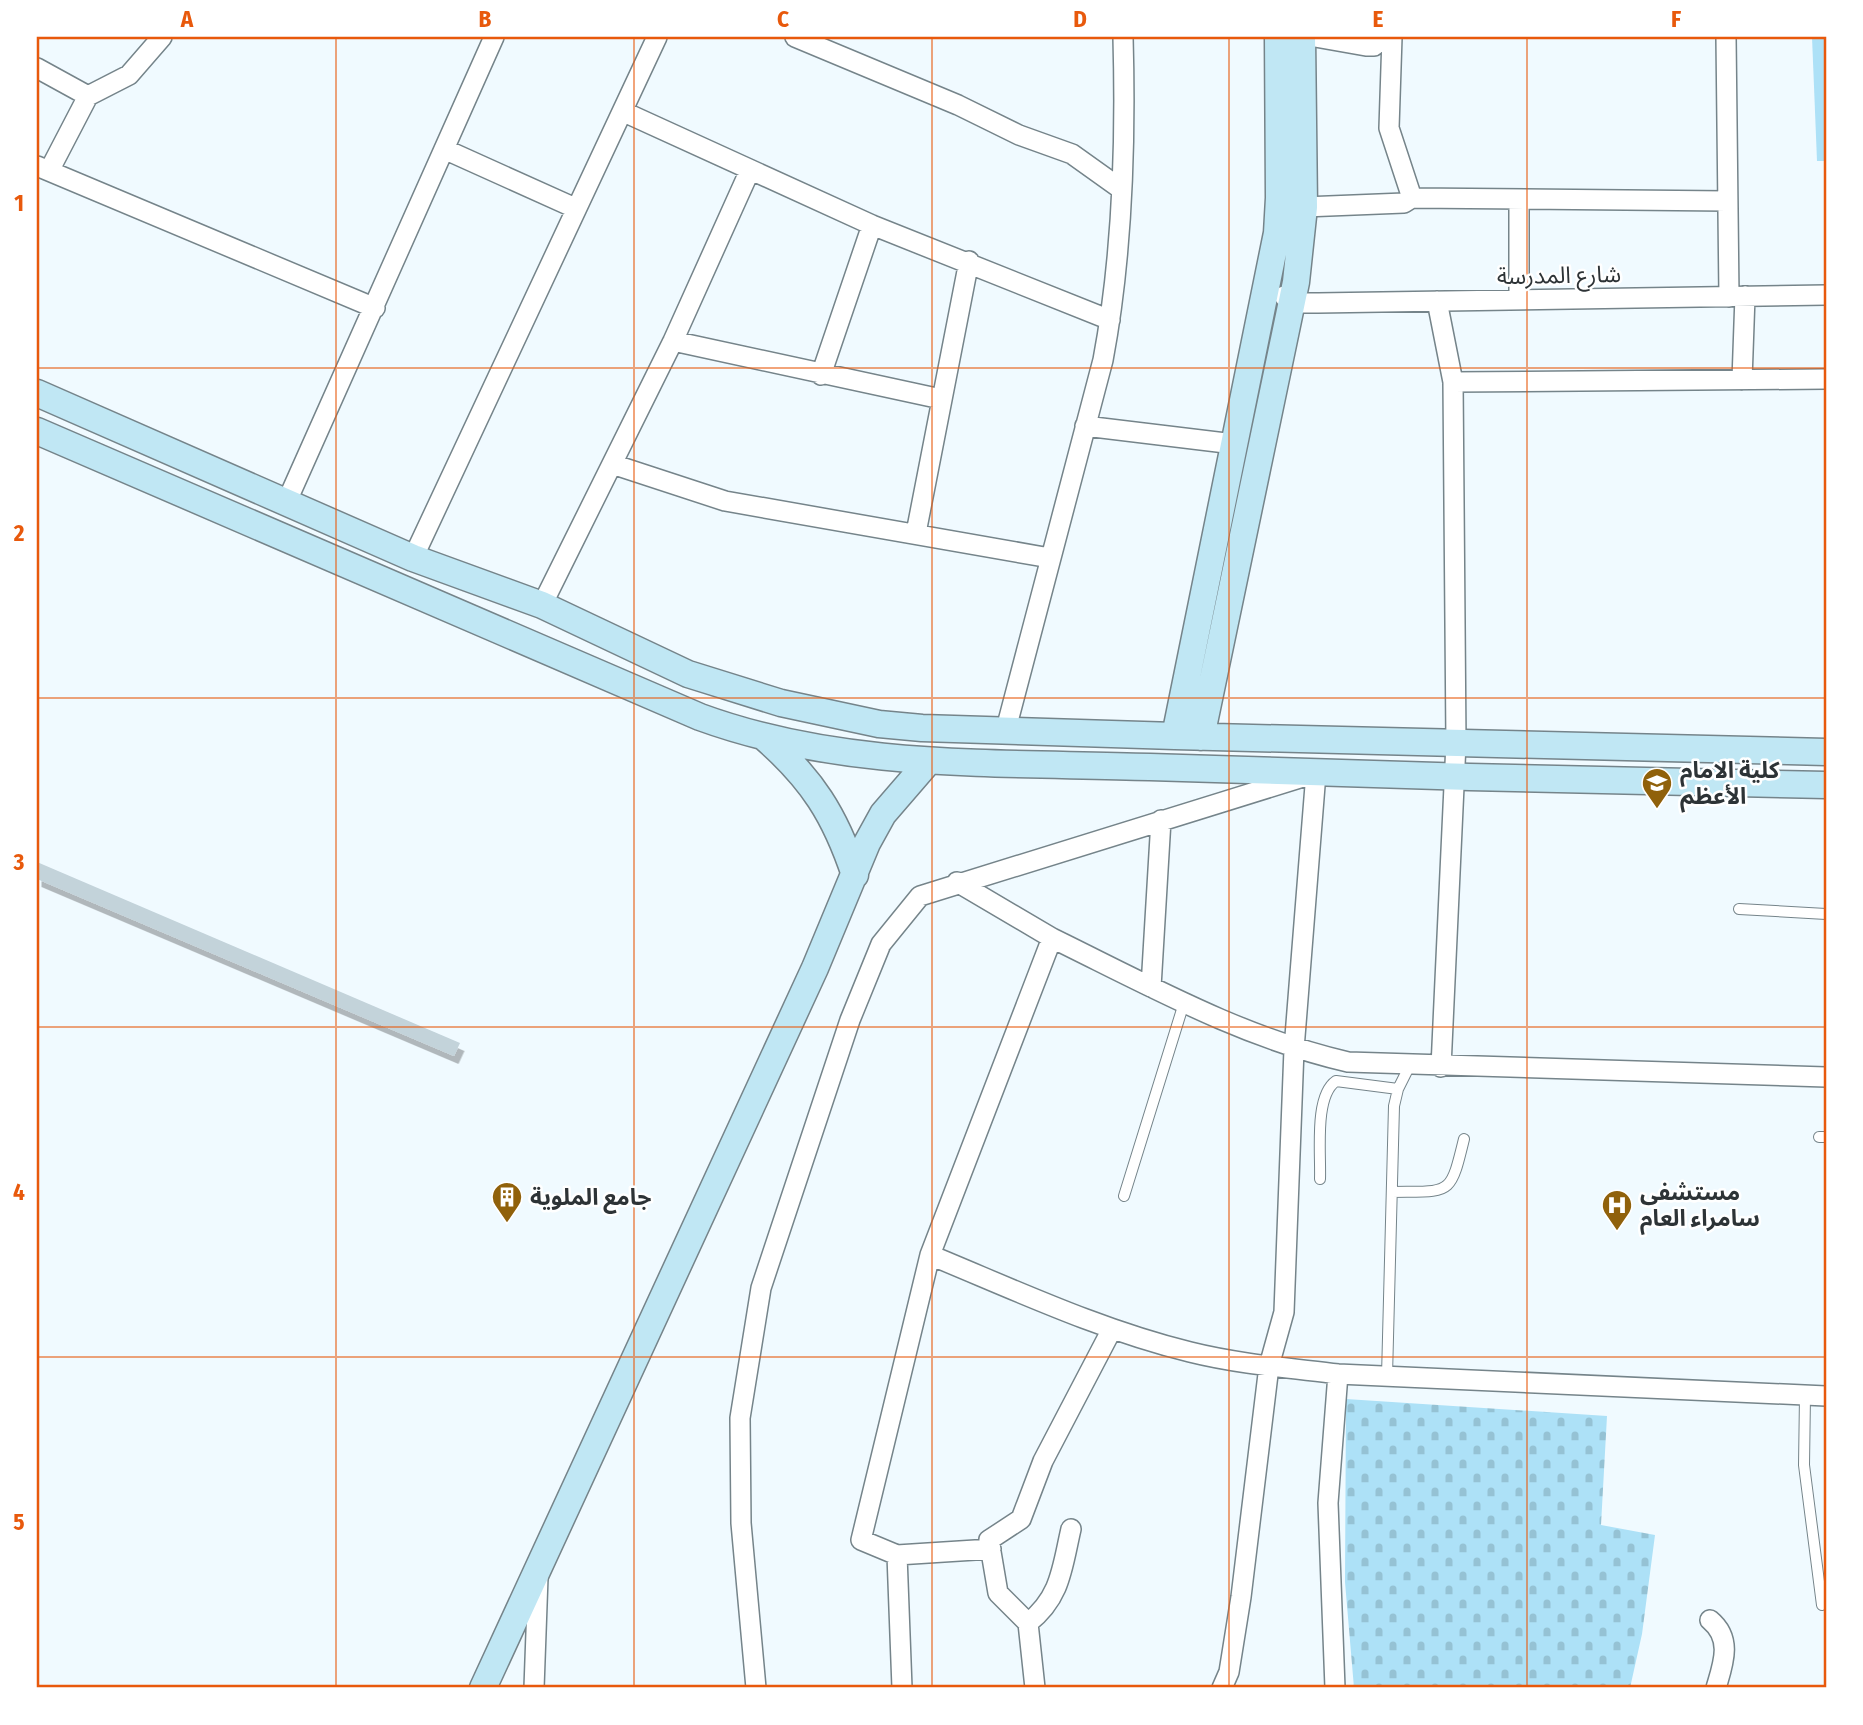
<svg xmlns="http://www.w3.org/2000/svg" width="1863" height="1725" viewBox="0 0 1863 1725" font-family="'Fira Sans Condensed','Noto Sans Arabic',sans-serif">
  <defs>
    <pattern id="cemetery-stones" width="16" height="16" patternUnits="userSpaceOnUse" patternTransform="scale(1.75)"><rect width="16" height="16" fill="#ade1f7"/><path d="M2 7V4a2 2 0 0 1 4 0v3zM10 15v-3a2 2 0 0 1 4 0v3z" fill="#95c2d4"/></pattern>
    <filter id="shadow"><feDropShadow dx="4.5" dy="8" stdDeviation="0" flood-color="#0004"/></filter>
  </defs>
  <rect width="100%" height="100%" fill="#f0faff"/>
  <path fill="url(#cemetery-stones)" d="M1346,1399L1607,1416L1601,1525L1655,1535L1642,1634L1630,1688H1354L1345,1582Z"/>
  <path fill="#ade1f7" d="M1812,37H1826V161H1817Z"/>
  <path fill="#c3d3da" filter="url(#shadow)" d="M37,862L460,1043L454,1056L37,879Z"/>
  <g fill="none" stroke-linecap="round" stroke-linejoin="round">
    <g stroke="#75848a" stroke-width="12">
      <path id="lane" d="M1739,909L1826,914
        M1819,1137H1826
        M1320,1179C1321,1153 1314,1096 1336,1081L1398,1089
        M1392,1192C1451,1191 1450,1197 1464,1139
        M1124,1196L1184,1003
        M1387,1376L1394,1106L1398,1089L1410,1065
        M1805,1396L1804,1465L1822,1605"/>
    </g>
    <g stroke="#75848a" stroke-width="22">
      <path id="street" d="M795,37L958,105L1019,135L1072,154L1121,189
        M1315,37L1366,46H1374L1383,37
        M1726,37L1729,297
        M37,68L88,96
        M624,112L872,225L1110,320
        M444,149L575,208
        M37,166L375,308
        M49,171L88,96L129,75L162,37
        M1412,198L1727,201
        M1519,199V300
        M1304,207L1404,203L1412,198L1389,128L1392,37
        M1284,296L1292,303H1318L1826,295
        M1437,301L1453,382L1456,743L1441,1067
        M673,341L941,399
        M821,375L872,225
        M1742,380L1745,296
        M1453,382L1826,379
        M1085,426L1234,444
        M612,464L725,501L1050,558
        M287,501L494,37
        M916,533L969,261
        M413,558L657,37
        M542,605L673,341L750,170
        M1006,729L1103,360C1123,254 1126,144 1123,37
        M1052,938C1148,985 1243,1038 1348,1062L1826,1077
        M1151,987L1161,820
        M930,1255C1015,1290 1100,1330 1190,1352C1238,1364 1289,1368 1338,1374L1826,1396
        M897,1555L991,1549
        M1710,1620C1733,1639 1723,1664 1716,1688
        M1028,1623C1061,1597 1062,1568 1071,1529
        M534,1688L538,1577
        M756,1688L741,1523L740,1418L761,1288L850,1020L881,944L920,896L1316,773L1294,1049L1284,1312L1269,1366L1241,1597L1229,1672L1222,1688
        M902,1688L897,1555L861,1540L930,1255L1052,938L957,882
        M1035,1688L1028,1623L998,1593L989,1540L1021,1519L1043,1461L1112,1329
        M1335,1688L1328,1503L1338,1374"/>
    </g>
    <g stroke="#75848a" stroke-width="29">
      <path id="secondary" d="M37,393L413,558L542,605L688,674L781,703L879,724L922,728L1175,736L1826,752
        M37,431L700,717C845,770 999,762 1150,767C1375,775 1601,781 1826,785
        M1175,736L1277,233L1279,198L1278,37
        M764,737C812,779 835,815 855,875
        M1201,737L1296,282L1304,207L1302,37
        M483,1688L815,968L867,843L883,814L927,763"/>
    </g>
    <use href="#lane" stroke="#fff" stroke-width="10"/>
    <use href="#street" stroke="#fff" stroke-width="19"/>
    <use href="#secondary" stroke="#c0e7f4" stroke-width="26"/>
  </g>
  <path fill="none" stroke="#e8590c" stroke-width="2" stroke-opacity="0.55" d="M336,37V1688M634,37V1688M932,37V1688M1229,37V1688M1527,37V1688M37,368H1826M37,698H1826M37,1027H1826M37,1357H1826"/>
  <defs>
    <g id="university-pin" transform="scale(1.575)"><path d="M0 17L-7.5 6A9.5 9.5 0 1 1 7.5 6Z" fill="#90610b" stroke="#fff"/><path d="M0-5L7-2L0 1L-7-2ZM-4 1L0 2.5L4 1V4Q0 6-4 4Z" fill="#fff"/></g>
    <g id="building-pin" transform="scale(1.575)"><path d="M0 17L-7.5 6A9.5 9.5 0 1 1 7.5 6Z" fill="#90610b" stroke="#fff"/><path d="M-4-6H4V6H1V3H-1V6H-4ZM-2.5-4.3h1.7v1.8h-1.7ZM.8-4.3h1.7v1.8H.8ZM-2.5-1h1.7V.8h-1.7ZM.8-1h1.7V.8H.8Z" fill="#fff"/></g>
    <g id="hospital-pin" transform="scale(1.575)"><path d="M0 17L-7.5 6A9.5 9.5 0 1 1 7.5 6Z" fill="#90610b" stroke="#fff"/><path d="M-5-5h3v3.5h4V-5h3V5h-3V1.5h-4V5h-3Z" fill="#fff"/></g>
  </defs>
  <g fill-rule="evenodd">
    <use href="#university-pin" x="1657" y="783"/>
    <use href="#building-pin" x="507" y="1197"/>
    <use href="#hospital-pin" x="1617" y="1205"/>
  </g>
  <g text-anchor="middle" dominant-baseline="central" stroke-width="5" stroke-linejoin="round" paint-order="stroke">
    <g font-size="23" fill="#2d3336" stroke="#fff">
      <text transform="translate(1559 275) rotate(-1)">شارع المدرسة</text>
    </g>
    <g font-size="23" font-weight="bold" fill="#2d3336" stroke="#fff" text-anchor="start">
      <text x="1680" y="770">كلية الامام<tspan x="1680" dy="26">الأعظم</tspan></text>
      <text x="1640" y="1192">مستشفى<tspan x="1640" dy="26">سامراء العام</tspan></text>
      <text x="530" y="1197">جامع الملوية</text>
    </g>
  </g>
  <rect width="1863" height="1725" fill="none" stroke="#ffffff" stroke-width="77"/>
  <rect x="38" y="38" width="1787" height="1648" fill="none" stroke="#e8590c" stroke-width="2.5"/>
  <g font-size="23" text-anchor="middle" font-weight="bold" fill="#e8590c">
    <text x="187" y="27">A</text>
    <text x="485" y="27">B</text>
    <text x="783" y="27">C</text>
    <text x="1080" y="27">D</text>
    <text x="1378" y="27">E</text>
    <text x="1676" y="27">F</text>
    <text x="19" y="211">1</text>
    <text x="19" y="541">2</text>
    <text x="19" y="870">3</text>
    <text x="19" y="1200">4</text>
    <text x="19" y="1530">5</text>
  </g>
</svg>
